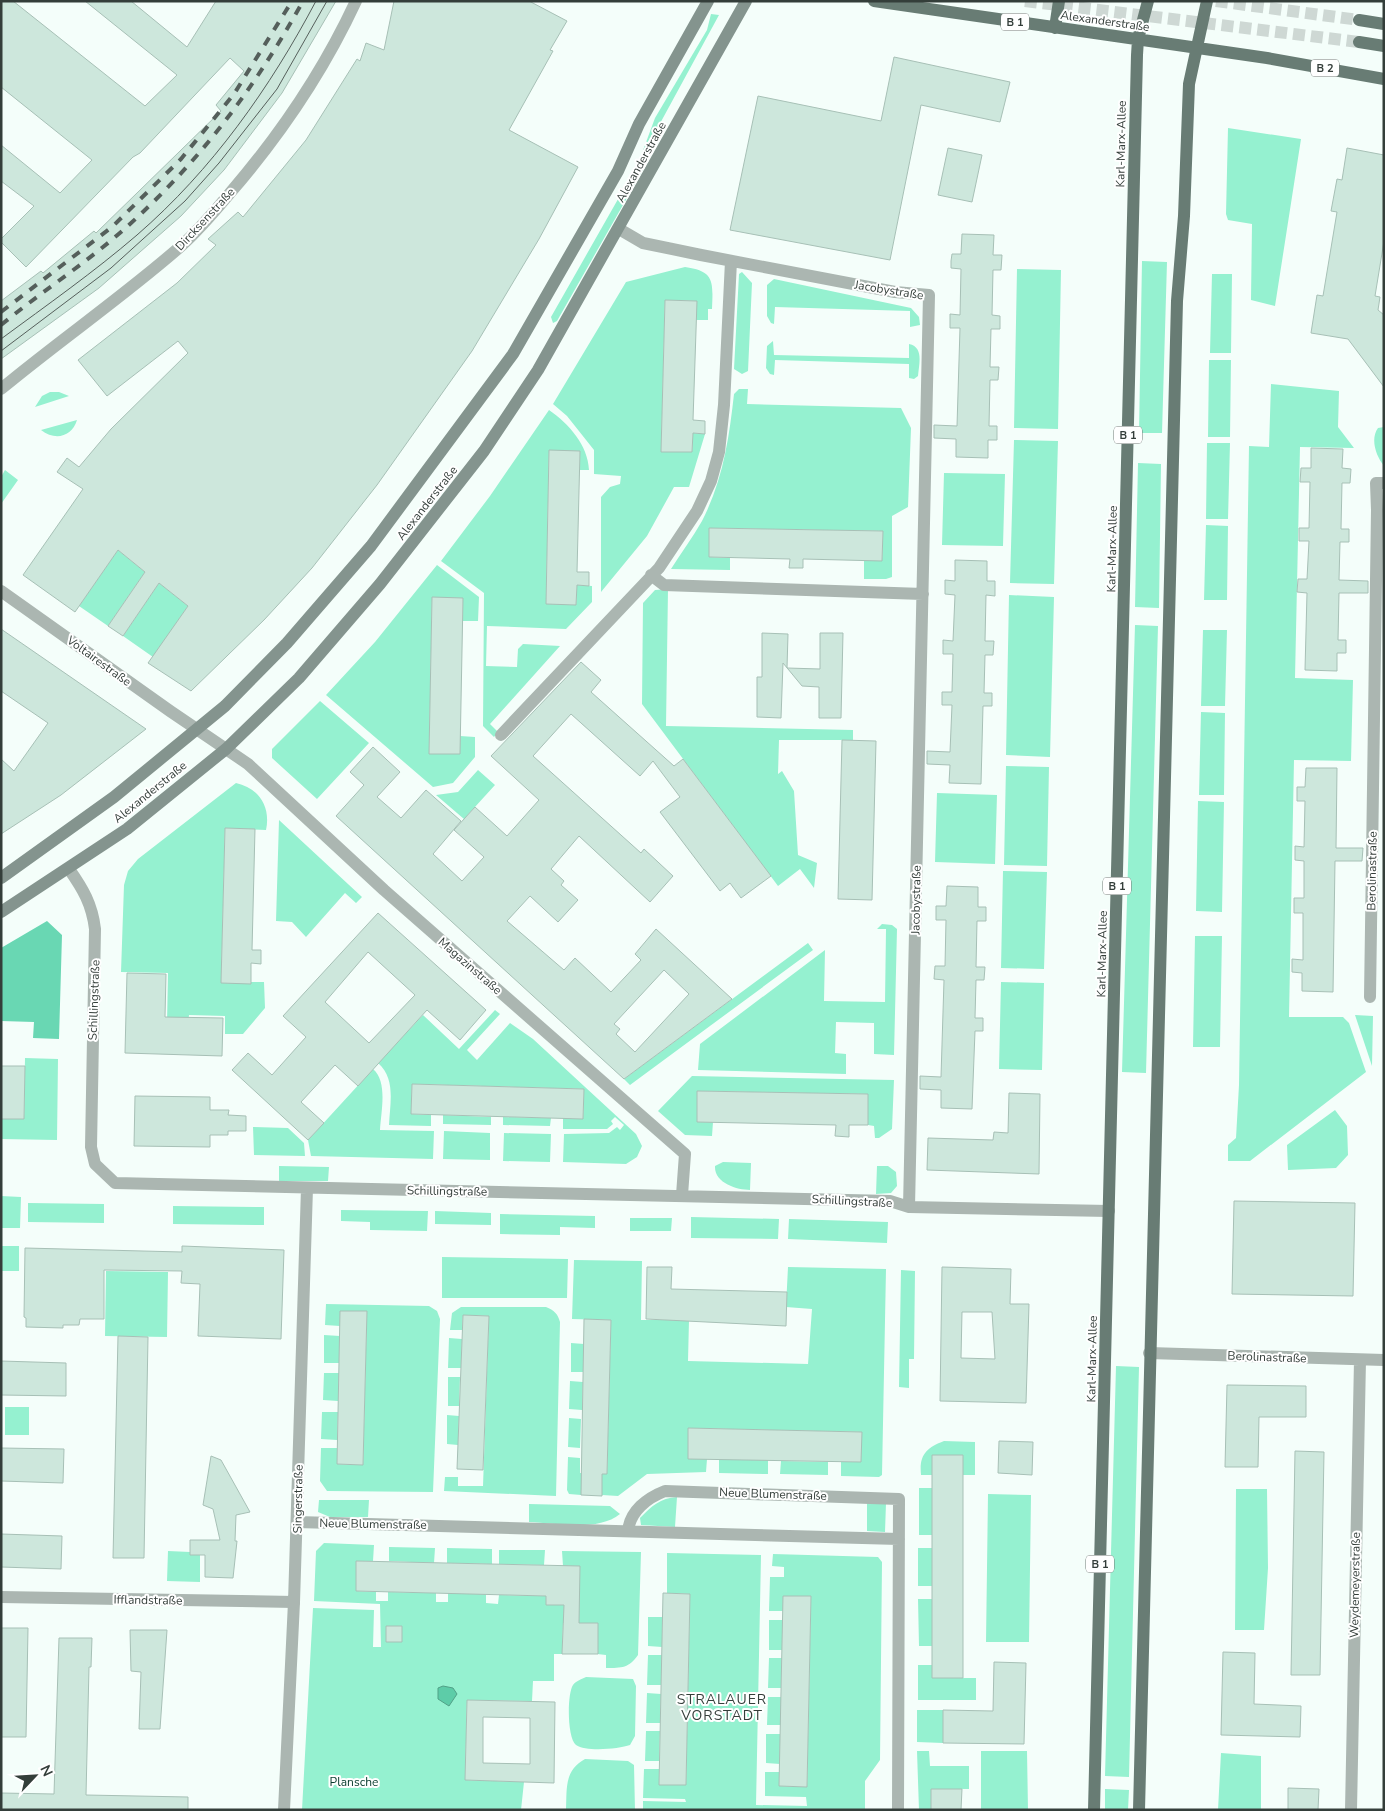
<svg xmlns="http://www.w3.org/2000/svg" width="1385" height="1811" viewBox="0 0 1385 1811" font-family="'Nunito Sans',sans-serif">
  <rect width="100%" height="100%" fill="#f4fefa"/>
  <path fill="#95f1d0" d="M711,14L719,15L657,129L644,168L557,321L553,323L551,317L638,164L655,118L707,30Z
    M1228,128L1301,139L1275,306L1251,300L1252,224L1228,220L1226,214Z
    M1142,261L1167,262L1162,433H1139Z
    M685,267C715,271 713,282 712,309H708V320H696V301L665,300L661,451L692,452L693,433L705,434L689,487H674L647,536L601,592V497L610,487L620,484L621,476L594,474V450L567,416L553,404L626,282Z
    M1017,269L1061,270L1058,429L1014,428Z
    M742,272L752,283L748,371L742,374L734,369L739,274Z
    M1212,274H1232L1231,353H1210Z
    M774,279L911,308L919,317L920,325L910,327V311L775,307L774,324L771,323L767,316V285Z
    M773,341L774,355L909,358V344C924,347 919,364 918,376L914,379L909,378V364L775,360L774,375L770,374L766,368L767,346Z
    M1209,360H1231L1230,437H1208Z
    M1271,384L1339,391L1338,427L1354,448L1300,447L1295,678L1353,680L1351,761L1294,760L1289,1017H1343L1349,1023L1366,1072L1250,1161H1228V1145L1236,1138L1239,1085L1249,446L1269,447Z
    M739,389H748L747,404L901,408L911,428L908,507L892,516V577L886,579H864V560H882L883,531L710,528L709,557L730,558V570L671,569C681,553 693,537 702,521C723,480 729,439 734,394Z
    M50,392H59L69,396L35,407L42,396Z
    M549,410C569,424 588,445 589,470H580V451H549L546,603L576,605L577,585L592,586V602L566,629L487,626L486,666L517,667L518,649L523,644L560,646L490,724L498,732L494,737L483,726L484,593L441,561L490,496Z
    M77,420C72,437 55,441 41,430Z
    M1384,427V466C1376,456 1370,439 1378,428Z
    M1014,440L1058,441L1054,584L1010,583Z
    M1207,443H1230L1228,519H1206Z
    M1138,463L1161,464L1159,608L1135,607Z
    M5,470L18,480L1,504V477Z
    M944,473L1005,474L1003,546L942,545Z
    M1206,525L1228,526L1227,600H1204Z
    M118,550L145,572L108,626L79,606Z
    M437,565L479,597L478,621H463V598H432L429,754H459L460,736L475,737V757L453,783L433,787L326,695L375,642Z
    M159,583L188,606L153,657L123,636Z
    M668,589L666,726L853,730V740H779L778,774L782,771L794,791L798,855L817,863L814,888L800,869L778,886L642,704L643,603L655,590Z
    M1009,595L1054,597L1050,757L1006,755Z
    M1135,625L1158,626L1146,1073L1122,1072Z
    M1203,630H1227L1225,706H1201Z
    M320,701L369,743L317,799L272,758V749Z
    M1201,712L1225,713L1224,795H1199Z
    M1006,766L1049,767L1047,866L1004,865Z
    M478,770L495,785L464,819L436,795L458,792Z
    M236,783C259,788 271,807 266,830L225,828L221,982H264L265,1008L243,1034H225V1016L189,1015L188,1025L167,1024L168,973L121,972L124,885L128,871L138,859Z
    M937,793L997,795L995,864L935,862Z
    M1198,801L1224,802L1222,912L1196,911Z
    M279,820L362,897L356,903L345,893L306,937L292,922L276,921Z
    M1003,871L1047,872L1044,969L1001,968Z
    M882,924L892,925L897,929L894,1055L874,1054V1023L836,1022L835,1053L846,1054V1074L698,1070L700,1044L825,950L824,1001L885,1002L886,929H877Z
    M1195,936H1222L1220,1047H1193Z
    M808,943L813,950L630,1085L624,1079Z
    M1001,982L1044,983L1042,1070L999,1069Z
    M495,1010L500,1014L467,1050L477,1060L510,1023L533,1039L636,1134L642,1146L637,1157L626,1164L563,1162L564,1134L609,1133L617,1127L620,1130L624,1125L615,1117L611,1121L613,1124L607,1129H563V1118L583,1119L584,1089L412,1084L411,1114L431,1115V1126L389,1125C390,1103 396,1079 378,1063L423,1015L459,1049Z
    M1355,1015L1373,1016L1372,1066Z
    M25,1058L58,1059L57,1140L1,1139V1119H24Z
    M373,1069C388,1082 381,1111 380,1130L434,1131L433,1159L311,1156L308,1140Z
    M692,1076L894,1080L892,1129L879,1138H875L874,1126L868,1125V1094L698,1091L697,1121L713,1122L712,1136L685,1135L658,1111Z
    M1335,1110L1347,1126L1348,1155L1336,1168L1288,1170L1287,1145Z
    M443,1115L491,1117V1125L443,1124Z
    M503,1117L551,1118L550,1126L503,1125Z
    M253,1127L288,1128L304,1143L305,1156L254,1155Z
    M444,1131L490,1133V1160L443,1159Z
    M504,1133L551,1134L550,1162L503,1161Z
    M723,1162L751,1163L750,1190C737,1190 714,1183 715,1166Z
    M279,1166L329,1167L328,1181H279Z
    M877,1166H888L896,1172L897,1186L891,1193L876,1194Z
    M1,1196L21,1197L20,1228H1Z
    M28,1203L104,1204V1223L28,1222Z
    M173,1206L264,1207V1225L173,1224Z
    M341,1210L428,1211L427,1231L370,1230V1222L341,1221Z
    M435,1211L491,1213V1225L435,1224Z
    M500,1214L595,1216V1228L560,1227V1235L500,1234Z
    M691,1217L779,1219L778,1239L691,1238Z
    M630,1218H672L671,1231H630Z
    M789,1219L888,1222L887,1243L788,1239Z
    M1,1246H19V1271H1Z
    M442,1257L568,1259L567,1298H442Z
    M574,1260L642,1261L641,1320H689L688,1361L808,1364L812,1309L786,1307L788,1267L886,1269L882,1475L879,1477L841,1476V1462H861V1432L689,1428L688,1458L707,1459L706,1472L647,1474L618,1496L602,1495V1491L581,1490V1495L569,1494L567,1490L568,1457L580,1458V1473L607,1474L611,1320L572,1319Z
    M901,1270L915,1271L914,1359H909V1388L899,1387Z
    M106,1271L168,1272L167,1337L105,1336Z
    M326,1304L429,1306L437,1311L440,1319L433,1492L327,1491L320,1481L321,1448H337V1464L363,1465L367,1312L341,1311L340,1326L325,1325Z
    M461,1307H546C554,1310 558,1314 560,1322L556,1496L444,1491L445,1477H458V1486H483L489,1316L463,1315L462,1330H450L452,1313Z
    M324,1335L340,1336L339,1363H324Z
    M449,1338L462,1339L461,1368H448Z
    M571,1343L584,1344L583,1372H571Z
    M1116,1366L1139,1367L1129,1777L1105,1776Z
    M324,1373H339L338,1401L323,1400Z
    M448,1377H460L459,1406H448Z
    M570,1381L583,1382L582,1410L569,1409Z
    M5,1407H29V1435H5Z
    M322,1412H338L337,1440L321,1439Z
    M447,1415L459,1416L458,1445L447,1444Z
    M569,1418L581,1419L580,1448L568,1447Z
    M944,1441L975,1442V1475H963L962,1455H932V1475H921C919,1455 926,1448 944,1441Z
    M719,1459L768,1460V1474L719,1473Z
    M781,1461L828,1462V1475L780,1474Z
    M919,1488H932V1535H919Z
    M1236,1489H1267L1268,1568L1264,1630H1235Z
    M988,1494L1031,1495L1029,1642H986Z
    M677,1497L675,1527L641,1525L640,1518C652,1506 660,1498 677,1497Z
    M319,1500H369L368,1517H330L318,1512Z
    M867,1503H886L885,1532L867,1531Z
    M529,1504L610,1506L620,1514C598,1532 557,1523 529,1522Z
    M324,1543L374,1545L373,1561H356V1591L376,1592V1601H388V1592L436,1593V1602H448V1593L486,1594V1603L498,1604L499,1595L546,1596V1605H558L579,1596L580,1566H563L562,1551L641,1552L638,1655C629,1668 622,1668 606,1668V1655L597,1654L598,1623H563L562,1654H554V1681H533L532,1701L467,1700L465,1780L524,1782L521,1810H302L313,1608L374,1610L373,1647H381L380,1604L314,1601L316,1551Z
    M389,1547L435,1548L434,1563L389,1561Z
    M447,1548L492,1549V1564L447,1563Z
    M918,1548H932V1586H918Z
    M499,1550H545L544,1565L499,1564Z
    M168,1551L190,1552V1555H200V1582L167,1581Z
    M667,1553L761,1555L756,1805L807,1806L806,1797L765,1796V1772H779V1786L807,1787L811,1597L784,1596L783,1611H769L770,1577H784V1567L772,1566L773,1554L878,1557L882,1562L880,1760L865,1781V1810H643V1801L686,1802L685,1799L643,1798L644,1769H659V1785H686L690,1594L667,1593Z
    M918,1599H932V1646H919Z
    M648,1617H662V1647L648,1646Z
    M769,1620H783L782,1650H769Z
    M648,1655H662L661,1685H647Z
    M769,1658H782L781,1688H768Z
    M918,1665H932V1678H976V1700H918Z
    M586,1677L633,1679L636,1686L635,1736L630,1745C619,1749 586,1752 576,1745C567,1738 567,1694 573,1685C576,1681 582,1679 586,1677Z
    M647,1693L661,1694L660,1723H646Z
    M768,1697H781V1725H767Z
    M917,1710H943V1743L917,1742Z
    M646,1731H660L659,1761H645Z
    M766,1734H780V1764L766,1763Z
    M917,1751H929L930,1766H969V1789H931V1810H919Z
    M981,1751H1027L1028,1810H981Z
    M1221,1753L1261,1756V1810H1218Z
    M585,1759L628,1761L634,1765L635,1810H566C567,1788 564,1771 585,1759Z
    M1105,1789L1129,1790L1128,1810H1105Z"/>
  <path fill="#69d7b3" d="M47,921L62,935L59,1039L33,1038L34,1022L1,1021V948Z"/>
  <path fill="#5dcca8" stroke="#51a187" d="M443,1686L453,1688L457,1694L449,1706L438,1699V1688Z"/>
  <path fill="#cde7dc" stroke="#a7c0b6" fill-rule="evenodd" d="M1,1H13L145,106L177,75L85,1H131L187,47L216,1H336L282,93L224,170L181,216L99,288L1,359V301L41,271L43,273L94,231L96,233L221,111L216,105L244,71L230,58L140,153L133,157L26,267L1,242V239L34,206L1,181V145L60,193L92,160L1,87Z
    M394,1H529L567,21L550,50L553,51L509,130L578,167L539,239L472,351L377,485L312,568L264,620L191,691L148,663L188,606L159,583L123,636L108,626L145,572L118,550L75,612L23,575L83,489L57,472L67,458L79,467L111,429L188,353L178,341L107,396L78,360L177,283L216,245L208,239L238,212L243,217L306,140L357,59L360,61L366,43L384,50Z
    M894,57L1010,82L1000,122L921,105L890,260L730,230L758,96L881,121Z
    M948,148L982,155L972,202L938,195Z
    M1347,148L1384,155V241L1375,296L1380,297L1378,310L1384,315V387L1348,339L1311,333L1317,295L1323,296L1337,212L1331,211L1337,179L1342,180Z
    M962,234L994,235L993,255H1002L1001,270H993L992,315L1000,316V329H991L990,367H999L998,380H990L989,426H997V440H988V458L956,457V439L934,438V425L957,426L960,328H950V314L960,315L961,269L951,268V261L952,254H961Z
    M665,300L697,301L693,420L705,421V434L693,433L692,452H661Z
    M1311,448L1343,449L1342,468L1351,469L1350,483H1342L1341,529H1349V542H1340L1339,580L1368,581V593H1339L1338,640H1346V653H1337V671L1305,670L1307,593L1297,592L1298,579H1307L1309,541H1299V528H1309L1310,482H1300L1301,468H1311Z
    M549,450L580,451L577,572H589V586L577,585L576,605L546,604Z
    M709,528L883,531L882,561L803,559V568H789L790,559L709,557Z
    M955,560L987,561V581H995V596L986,595L985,641H994L993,655H985L984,693H992V706H983L981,784L949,783L950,765L927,764V751L950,752L952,705H942V692H952L953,654H943V640L953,641L955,595L945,594V580L955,581Z
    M432,597L463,598L460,754H429Z
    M1,629L146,729L61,795L1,834V759L14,771L48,723L1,691Z
    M762,633L788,634L787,668L820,669V633H843L841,718H819V687L802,686L783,663L781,718L757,717V677H762Z
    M581,662L601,680L591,692L674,766L683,759L771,876L741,898L730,883L720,891L660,812L680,797L653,761L640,776L571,714L533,756L641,853L644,849L673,876L650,902L579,836L551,869L564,881L561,885L578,900L558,922L530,896L507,921L564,970L575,958L611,992L641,960L635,954L656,929L732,999L624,1079L336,816L364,785L350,772L373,747L400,772L377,797L401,818L426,790L461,821L433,854L462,881L484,857L454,830L475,807L507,836L539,800L491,756ZM664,970L689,994L635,1052L616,1034L620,1029L614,1024Z
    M842,740L876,741L872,900L838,899Z
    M1306,768H1337L1336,848H1363L1362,861H1335L1333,992L1302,991V973L1292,972V959L1303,960V913H1294V898H1304V861L1295,860V846L1304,847L1305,801H1297V787H1305Z
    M225,828L255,829L252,950H261V964L251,963V984L221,983Z
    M947,886L978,887V907H986V921H977L976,967H985L984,980H976L975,1018H983V1031H975L972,1109L941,1108V1090L920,1089V1076L941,1077L944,980L934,979L935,966H945L946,920H936V906H946Z
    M378,913L486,1010L460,1040L427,1010L358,1086L335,1065L301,1102L324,1123L308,1140L232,1070L248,1053L272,1075L306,1037L283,1016ZM368,952L415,995L369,1043L325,1002Z
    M127,973L166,974L165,1017L223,1018L222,1056L125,1053Z
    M1,1066H25L24,1119H1Z
    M412,1084L584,1089L583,1119L411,1114Z
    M697,1091L868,1094V1125H849V1137L835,1136L836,1125L697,1122Z
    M1009,1093L1040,1094L1039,1174L927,1170L928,1138L993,1140L994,1132L1008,1133Z
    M135,1096L210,1097V1110H229L228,1115L246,1116V1131H228V1135H210V1147L134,1146Z
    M1234,1201L1355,1203L1353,1296L1232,1294Z
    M182,1246L284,1250L281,1339L198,1336L200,1284L181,1283L182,1271L104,1270V1319H80L79,1325H63V1328L26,1327V1318L24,1317L25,1248L182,1252Z
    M647,1267H672L671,1289L787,1292L786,1326L646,1319Z
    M942,1267L1011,1269L1010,1304H1029L1026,1403L940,1401ZM962,1312H992L995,1359L961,1358Z
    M340,1311H367L363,1465L337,1464Z
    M463,1315L489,1316L483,1470L457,1469Z
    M584,1319L611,1320L607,1474H602V1496L581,1495Z
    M118,1336L148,1337L144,1558H113Z
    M1,1361L66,1363V1396L1,1395Z
    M1227,1385L1306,1386V1417H1259L1258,1467H1225Z
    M688,1428L862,1432L861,1462L688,1459Z
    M999,1441L1033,1442L1032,1475L998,1473Z
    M1,1448L64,1449L63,1483L1,1481Z
    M1295,1451L1324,1452L1320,1675H1291Z
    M932,1455H963V1678H932Z
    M211,1456L221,1460L250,1512L236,1515L235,1541H237L233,1578L205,1577V1555H190V1540H220L213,1509L203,1505Z
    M1,1534L62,1536L61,1569L1,1567Z
    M356,1561L580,1566L579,1623H598V1654H562L564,1605H546V1596L356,1591Z
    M663,1593L690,1594L686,1785H659Z
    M783,1596H811L807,1787L779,1786Z
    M386,1626H402V1642H386Z
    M1,1628H28L26,1737H1Z
    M130,1630H167L160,1729H139L141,1672L131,1671Z
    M59,1638H92L91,1667H89L86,1795L188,1797V1810H1V1793L54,1794Z
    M1223,1652L1255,1653L1254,1704L1301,1706L1300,1737L1221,1735Z
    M994,1662L1026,1663L1024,1744L943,1743V1710L993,1711Z
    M467,1700L555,1702L554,1783L465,1780ZM483,1717L530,1718V1764L483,1763Z
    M1288,1788L1319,1789L1318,1810H1288Z
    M931,1789H962L961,1810H931Z"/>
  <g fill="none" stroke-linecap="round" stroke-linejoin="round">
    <path stroke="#ced8d4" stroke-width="12" stroke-dasharray="12 6" stroke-linecap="butt" d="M1025,1L1359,42
      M1216,1L1359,20"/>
    <path stroke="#abb6b1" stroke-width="12" d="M284,1810L294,1602"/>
    <path stroke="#abb6b1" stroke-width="12" d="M619,229L643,243L701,255L895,292L929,295L909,1207
      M1,389C60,340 124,296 181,246C199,230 215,211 230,193C281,134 323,72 356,1
      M651,575L664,585L923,594
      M1,591L170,711L248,764L384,890L685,1154L682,1195
      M501,735L659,568L697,511L711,481L719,452L724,405L731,261
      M69,869C83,889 92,904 95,929L91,1147L95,1164L115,1183L890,1201L909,1207L1109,1211
      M1370,997L1377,510L1376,483H1384
      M1149,1353L1384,1360
      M297,1522L899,1539
      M628,1531C630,1511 647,1498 665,1491L899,1499L898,1810
      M1,1597L294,1602L307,1188
      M1351,1810L1360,1360"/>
    <path stroke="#84948e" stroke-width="12" d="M1,878L114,797L225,706L287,643L371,546L513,354L618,171L639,124L708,1
      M1,912L127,829L226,749L299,678L380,584L484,451L538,370L746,1"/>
    <path stroke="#687c74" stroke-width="12" d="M874,1L1267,58L1384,79
      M1359,20L1384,24
      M1055,28L1059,1
      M1359,42L1384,46
      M1094,1810L1137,55L1138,39L1148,1
      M1139,1810L1177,301L1184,216L1189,84L1207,1"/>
    <path stroke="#555f5b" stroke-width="1" d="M1,339C47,305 94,272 137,235C212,170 270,88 316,1
      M1,351L111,268L185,201L219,163L277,89L327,1"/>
    <path stroke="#555f5b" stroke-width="4" stroke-dasharray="9 9" stroke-linecap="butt" d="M1,312L112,227L181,159L234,94L292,1
      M1,325C40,293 83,265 121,232C197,165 254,90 303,1"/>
  </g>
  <g text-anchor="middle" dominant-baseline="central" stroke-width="4" stroke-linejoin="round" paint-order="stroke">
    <g fill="#fff" stroke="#717875" stroke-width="1">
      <rect x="1001" y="13.5" width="28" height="17" rx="4"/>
      <rect x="1311" y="59.5" width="28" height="17" rx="4"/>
      <rect x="1114" y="426.5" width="28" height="17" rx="4"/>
      <rect x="1103" y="877.5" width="28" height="17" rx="4"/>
      <rect x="1086" y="1555.5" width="28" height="17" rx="4"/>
    </g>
    <g font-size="11" font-weight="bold" fill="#343e3a">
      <text x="1015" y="22">B 1</text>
      <text x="1325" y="68">B 2</text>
      <text x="1128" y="435">B 1</text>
      <text x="1117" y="886">B 1</text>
      <text x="1100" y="1564">B 1</text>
    </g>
    <g font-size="12" fill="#343e3a" stroke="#fff">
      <text transform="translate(1105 21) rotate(8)">Alexanderstraße</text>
      <text transform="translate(1121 144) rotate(-89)">Karl-Marx-Allee</text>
      <text transform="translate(641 162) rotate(-61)">Alexanderstraße</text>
      <text transform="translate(205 219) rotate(-47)">Dircksenstraße</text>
      <text transform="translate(889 290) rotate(9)">Jacobystraße</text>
      <text transform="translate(427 503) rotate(-52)">Alexanderstraße</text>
      <text transform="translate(1112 549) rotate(-89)">Karl-Marx-Allee</text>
      <text transform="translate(99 661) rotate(36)">Voltairestraße</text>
      <text transform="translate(150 792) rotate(-39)">Alexanderstraße</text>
      <text transform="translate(1372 871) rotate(-89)">Berolinastraße</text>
      <text transform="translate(916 900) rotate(-89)">Jacobystraße</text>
      <text transform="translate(1102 954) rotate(-89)">Karl-Marx-Allee</text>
      <text transform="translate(470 966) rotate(41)">Magazinstraße</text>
      <text transform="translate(94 1000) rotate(-88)">Schillingstraße</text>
      <text transform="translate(447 1191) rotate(1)">Schillingstraße</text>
      <text transform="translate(852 1201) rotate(3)">Schillingstraße</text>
      <text transform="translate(1267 1357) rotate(2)">Berolinastraße</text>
      <text transform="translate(1092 1359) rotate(-89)">Karl-Marx-Allee</text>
      <text transform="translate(773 1494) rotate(2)">Neue Blumenstraße</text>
      <text transform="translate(298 1499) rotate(-89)">Singerstraße</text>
      <text transform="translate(373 1524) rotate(1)">Neue Blumenstraße</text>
      <text transform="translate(1355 1585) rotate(-89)">Weydemeyerstraße</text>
      <text transform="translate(148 1600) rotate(1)">Ifflandstraße</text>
    </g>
    <g font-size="12" fill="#073a2c" stroke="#fff">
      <text x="354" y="1782">Plansche</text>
    </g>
    <g font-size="14" letter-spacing="1" fill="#343e3a" stroke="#fff">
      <text x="722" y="1699">STRALAUER<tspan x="722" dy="16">VORSTADT</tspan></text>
    </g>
  </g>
  <rect width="1385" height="1811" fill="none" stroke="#343e3a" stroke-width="5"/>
  <g transform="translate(35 1776) rotate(65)" stroke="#ffffff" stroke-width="4" paint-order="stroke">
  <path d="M0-4L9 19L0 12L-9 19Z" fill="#343e3a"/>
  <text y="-8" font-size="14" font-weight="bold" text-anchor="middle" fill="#343e3a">N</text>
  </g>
</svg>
